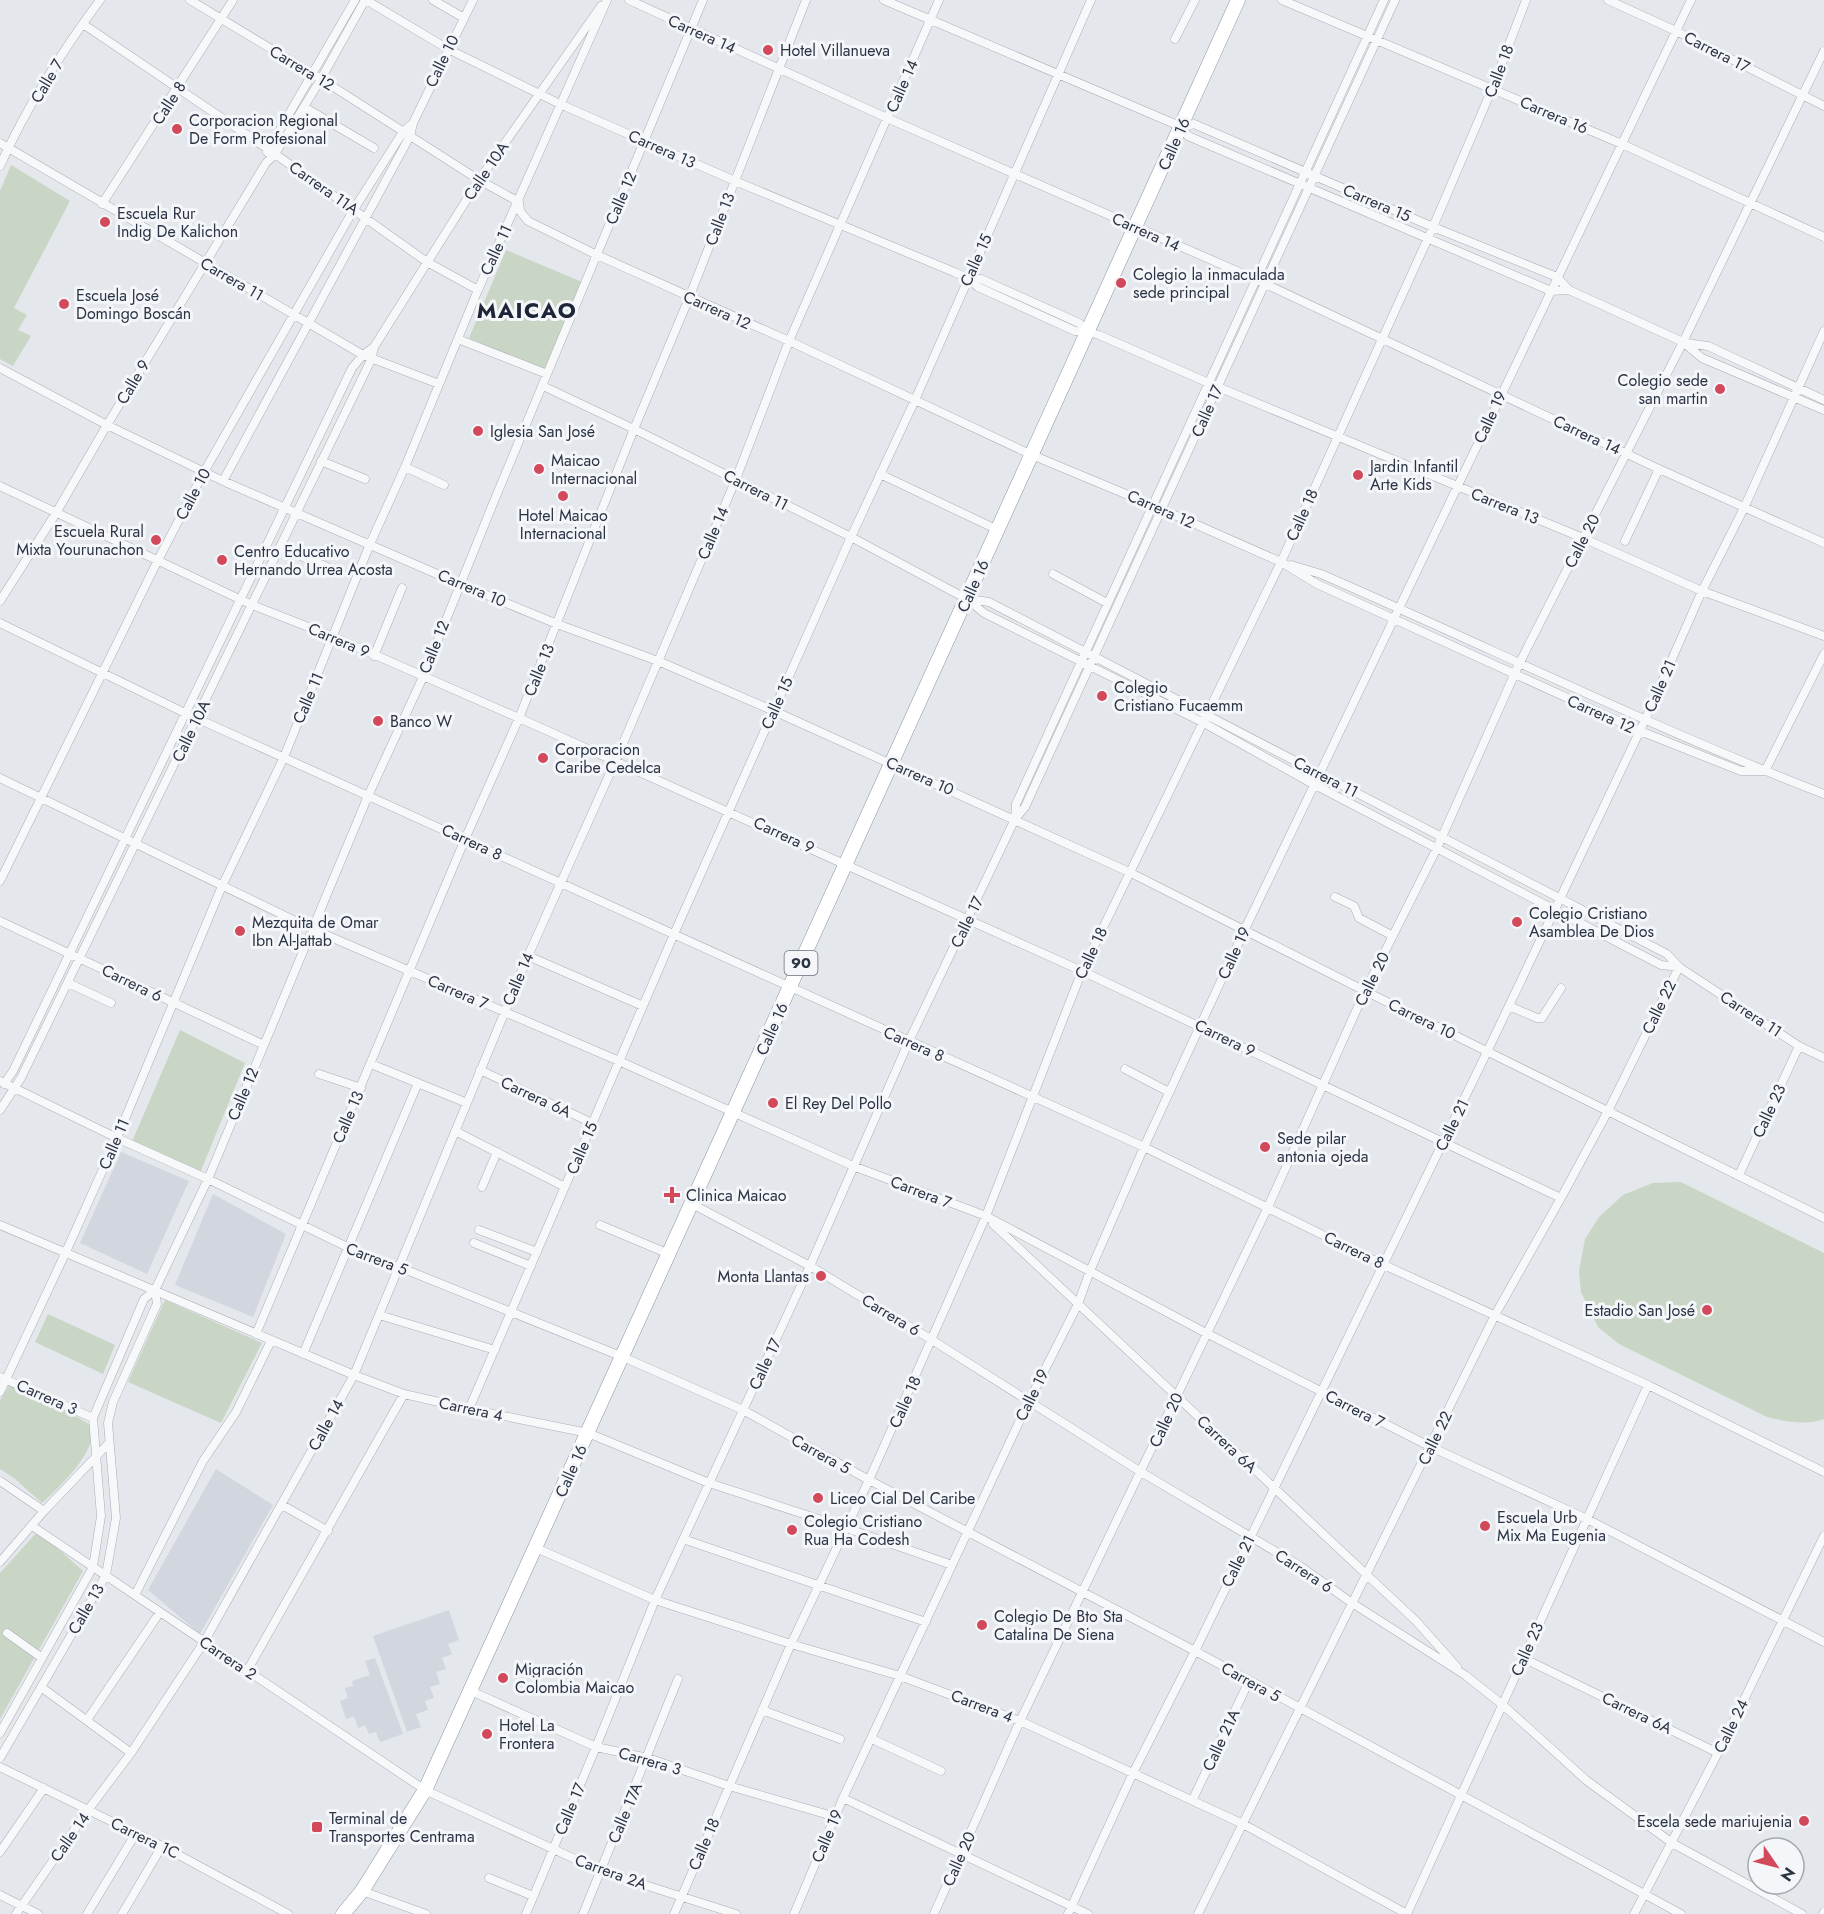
<svg xmlns="http://www.w3.org/2000/svg" width="1824" height="1914" viewBox="0 0 1824 1914" font-family="Jost,sans-serif">
  <rect width="100%" height="100%" fill="#e4e7ec"/>
  <path fill="#d2d6de" d="M121,1152L189,1181L147,1274L80,1243Z
    M213,1194L286,1234L253,1317L175,1285Z
    M216,1469L273,1505L200,1634L148,1590Z
    M449,1610L459,1640L448,1644L452,1654L442,1658L446,1669L436,1672L440,1684L430,1687L434,1698L425,1701L428,1710L416,1714L421,1727L407,1732L373,1636Z
    M375,1658L403,1734L380,1742L376,1732L369,1734L365,1725L358,1728L354,1716L346,1719L340,1701L348,1698L345,1688L353,1686L352,1681L370,1675L365,1661Z"/>
  <path fill="#c9d6c5" d="M11,165L70,201L14,308L27,315L18,330L31,336L13,366L0,359V191Z
    M506,250L582,282L546,370L469,338Z
    M180,1030L245,1063L200,1173L131,1144Z
    M1681,1182L1824,1253V1419C1806,1426 1785,1421 1767,1417L1619,1344L1598,1327L1581,1292L1579,1271L1585,1239L1599,1217L1623,1195L1653,1183Z
    M165,1300L262,1343L221,1423L128,1382Z
    M48,1314L115,1345L103,1374L35,1342Z
    M10,1385L54,1403L90,1425C91,1429 92,1435 91,1439C89,1458 57,1490 42,1503L14,1478L0,1469V1400Z
    M38,1531L83,1571L0,1719V1573Z"/>
  <g fill="none" stroke-linecap="round" stroke-linejoin="round">
    <g stroke="#a9aeb7" stroke-width="9">
      <path id="street" d="M190,0L321,79L479,180L519,202L520,211L528,221L597,255L789,341L1032,455L1152,505L1281,562L1317,584L1640,731L1741,771H1765
        M366,0L448,49L562,105L735,181L954,272L967,278L978,287L1075,331L1088,332L1099,335L1218,387L1583,538L1702,591L1824,636
        M433,0L464,18
        M629,0L887,118L1255,279L1659,469L1824,543
        M884,0L1182,127L1188,136L1551,291L1569,290
        M1282,0L1622,144L1824,237
        M1608,0L1676,31L1824,106
        M83,24L275,154L427,262L478,290
        M1175,39L1195,0
        M304,107L374,148
        M1182,127L1194,124L1433,227L1557,277L1569,290L1683,342L1702,358L1824,410
        M0,143L363,355L439,384
        M267,152L355,0
        M0,166C26,108 62,51 100,0
        M102,204L233,0
        M967,278L981,279L1079,323L1088,331
        M458,339L547,374
        M1685,343L1708,346L1824,400
        M0,368L107,425L223,481L460,584L557,624L658,661L774,711L1129,872L1365,991L1824,1218
        M543,386L634,429L851,537L967,599L984,613L1204,723L1313,784L1661,965L1679,967
        M321,461L365,479
        M405,467L444,485
        M880,474L998,530
        M223,481L410,136L413,123L473,0
        M0,486L252,605L334,637L519,718L1082,971L1561,1198
        M1625,541L1659,469
        M280,547L327,567
        M1291,565L1321,574C1489,647 1653,728 1824,794
        M1053,574L1107,603
        M968,599L989,602L1667,954L1679,967L1799,1046L1824,1058
        M0,601L56,513L107,425L266,163L275,154L321,79L365,0
        M0,623L185,713L1144,1147L1384,1265L1648,1385L1824,1472
        M374,656L402,588
        M1765,771L1824,654
        M0,778L312,929L619,1061L853,1166L986,1216L1206,1333L1431,1447L1587,1519L1824,1642
        M1015,819L1016,804L1384,0
        M0,881L157,562L204,472L354,209L403,132L413,123
        M1335,897L1354,906L1359,918L1393,936
        M0,921L264,1045
        M528,956L643,1006
        M68,983L111,1003
        M1509,1006L1537,1018H1542L1561,988
        M371,1064L467,1103
        M1125,1069L1169,1092
        M480,1070L592,1123
        M319,1074L361,1088
        M0,1081L117,1138L208,1179L380,1263L399,1267L623,1357L743,1410L869,1480L1195,1651L1681,1914
        M4,1084L13,1071L352,368L363,355L374,347
        M0,1110L21,1078L371,360L374,347L479,180L601,6
        M455,1131L565,1187
        M1739,1175L1799,1046
        M482,1187L497,1152
        M692,1204L810,1266L932,1340L1141,1472L1300,1566L1352,1603L1465,1675L1503,1705L1586,1780L1672,1843L1802,1914
        M993,1224L1416,1621L1457,1667
        M0,1225L354,1375L404,1394L469,1409L588,1433L709,1483L846,1528L952,1565
        M600,1225L669,1254
        M479,1230L537,1252
        M474,1243L531,1266
        M379,1315L495,1350
        M256,1334L465,839L519,718L634,429L689,298L806,0
        M303,1354L418,1083
        M0,1377L93,1418
        M0,1392L65,1254L117,1138L222,886L284,757L370,544L405,467L478,290L607,0
        M469,1409L674,934L851,537L915,400L1091,0
        M0,1481L44,1511
        M282,1505L328,1531
        M32,1526L425,1790L601,1871L736,1914
        M683,1539L926,1622
        M536,1548L655,1600L791,1644L900,1676L1020,1721L1243,1824L1407,1914
        M0,1562L44,1511L109,1443
        M135,1595L203,1461L236,1412L271,1341
        M7,1633L42,1658
        M1523,1658L1718,1753
        M247,1671L404,1394
        M41,1687L131,1753
        M471,1691L596,1747L648,1758L729,1786L836,1817
        M762,1710L840,1739
        M87,1720L160,1612
        M0,1733L93,1567L101,1516L93,1418L144,1299L155,1290L208,1179L368,796L423,677L492,506L703,0
        M872,1739L941,1771
        M0,1758L106,1575L116,1518L108,1423L113,1402L157,1304L155,1290
        M0,1767L162,1846L288,1914
        M843,1798L1088,1914
        M1193,1799L1249,1681
        M0,1852L44,1788
        M489,1878L533,1896
        M362,1891L426,1914
        M0,1895L38,1914
        M16,1914L88,1810L131,1753L204,1642L354,1375L528,956L615,762L736,479L789,341L939,0
        M87,1914L136,1833
        M122,1914L162,1846
        M526,1914L596,1747L655,1600L810,1266L909,1041L1015,819L1025,807L1395,0
        M583,1914L678,1679
        M674,1914L791,1644L869,1480L986,1216L1082,971L1281,562L1433,227L1492,89L1526,0
        M794,1914L843,1798L967,1533L1029,1401L1078,1304L1090,1271L1144,1147L1245,929L1691,0
        M934,1914L1020,1721L1268,1207L1365,991L1437,848L1519,664L1683,342L1824,51
        M1068,1914L1133,1773L1195,1651L1487,1052L1646,718L1702,591L1744,508L1824,331
        M1198,1914L1495,1315L1561,1198L1608,1111L1679,967
        M1407,1914L1648,1385
        M1634,1914L1718,1753L1824,1536
        M1823,1914L1824,1912"/>
    </g>
    <g stroke="#8b94a3" stroke-width="15">
      <path id="highway" d="M343,1914L362,1891L425,1790L1238,0"/>
    </g>
    <use href="#street" stroke="#f7f8fa" stroke-width="8"/>
    <use href="#highway" stroke="#fff" stroke-width="14"/>
  </g>
  <g fill="#d1495b" stroke="#f4f6f9" stroke-width="2">
    <circle cx="768" cy="50" r="6"/>
    <circle cx="177" cy="129" r="6"/>
    <circle cx="105" cy="222" r="6"/>
    <circle cx="1121" cy="283" r="6"/>
    <circle cx="64" cy="304" r="6"/>
    <circle cx="1720" cy="389" r="6"/>
    <circle cx="478" cy="431" r="6"/>
    <circle cx="539" cy="469" r="6"/>
    <circle cx="1358" cy="475" r="6"/>
    <circle cx="563" cy="496" r="6"/>
    <circle cx="156" cy="540" r="6"/>
    <circle cx="222" cy="560" r="6"/>
    <circle cx="1102" cy="696" r="6"/>
    <circle cx="378" cy="721" r="6"/>
    <circle cx="543" cy="758" r="6"/>
    <circle cx="1517" cy="922" r="6"/>
    <circle cx="240" cy="931" r="6"/>
    <circle cx="773" cy="1103" r="6"/>
    <circle cx="1265" cy="1147" r="6"/>
    <path d="M669 1186h6v6h6v6h-6v6h-6v-6h-6v-6h6z"/>
    <circle cx="821" cy="1276" r="6"/>
    <circle cx="1707" cy="1310" r="6"/>
    <circle cx="818" cy="1498" r="6"/>
    <circle cx="1485" cy="1526" r="6"/>
    <circle cx="792" cy="1530" r="6"/>
    <circle cx="982" cy="1625" r="6"/>
    <circle cx="503" cy="1678" r="6"/>
    <circle cx="487" cy="1734" r="6"/>
    <circle cx="1804" cy="1821" r="6"/>
    <rect x="311" y="1821" width="12" height="12" rx="3"/>
  </g>
  <g text-anchor="middle" dominant-baseline="central" stroke-width="6" stroke-linejoin="round" paint-order="stroke">
    <rect fill="#f4f6f9" stroke="#676e7b" stroke-width="1.5" x="784.5" y="951" width="33" height="24" rx="4.5"/>
    <g font-size="15" font-weight="bold" fill="#2b3445">
      <text x="801" y="963">90</text>
    </g>
    <g font-size="16" fill="#2b3445" stroke="#f4f6f9">
      <text transform="translate(702 34) rotate(24)">Carrera 14</text>
      <text transform="translate(1717 52) rotate(27)">Carrera 17</text>
      <text transform="translate(442 61) rotate(-64)">Calle 10</text>
      <text transform="translate(302 68) rotate(31)">Carrera 12</text>
      <text transform="translate(1499 71) rotate(-69)">Calle 18</text>
      <text transform="translate(47 81) rotate(-59)">Calle 7</text>
      <text transform="translate(902 86) rotate(-66)">Calle 14</text>
      <text transform="translate(169 103) rotate(-57)">Calle 8</text>
      <text transform="translate(1554 115) rotate(23)">Carrera 16</text>
      <text transform="translate(1174 144) rotate(-66)">Calle 16</text>
      <text transform="translate(662 149) rotate(24)">Carrera 13</text>
      <text transform="translate(486 171) rotate(-56)">Calle 10A</text>
      <text transform="translate(324 188) rotate(35)">Carrera 11A</text>
      <text transform="translate(621 198) rotate(-67)">Calle 12</text>
      <text transform="translate(1377 203) rotate(23)">Carrera 15</text>
      <text transform="translate(720 219) rotate(-69)">Calle 13</text>
      <text transform="translate(1146 232) rotate(24)">Carrera 14</text>
      <text transform="translate(496 250) rotate(-65)">Calle 11</text>
      <text transform="translate(976 260) rotate(-66)">Calle 15</text>
      <text transform="translate(232 279) rotate(30)">Carrera 11</text>
      <text transform="translate(717 310) rotate(24)">Carrera 12</text>
      <text transform="translate(133 382) rotate(-59)">Calle 9</text>
      <text transform="translate(1207 411) rotate(-66)">Calle 17</text>
      <text transform="translate(1490 417) rotate(-65)">Calle 19</text>
      <text transform="translate(1587 435) rotate(25)">Carrera 14</text>
      <text transform="translate(756 490) rotate(27)">Carrera 11</text>
      <text transform="translate(193 494) rotate(-62)">Calle 10</text>
      <text transform="translate(1505 506) rotate(22)">Carrera 13</text>
      <text transform="translate(1161 509) rotate(24)">Carrera 12</text>
      <text transform="translate(1302 515) rotate(-66)">Calle 18</text>
      <text transform="translate(713 533) rotate(-67)">Calle 14</text>
      <text transform="translate(1582 541) rotate(-63)">Calle 20</text>
      <text transform="translate(973 586) rotate(-66)">Calle 16</text>
      <text transform="translate(472 588) rotate(23)">Carrera 10</text>
      <text transform="translate(339 640) rotate(23)">Carrera 9</text>
      <text transform="translate(434 647) rotate(-68)">Calle 12</text>
      <text transform="translate(539 670) rotate(-68)">Calle 13</text>
      <text transform="translate(1660 686) rotate(-66)">Calle 21</text>
      <text transform="translate(308 698) rotate(-67)">Calle 11</text>
      <text transform="translate(777 703) rotate(-66)">Calle 15</text>
      <text transform="translate(1601 714) rotate(24)">Carrera 12</text>
      <text transform="translate(191 731) rotate(-64)">Calle 10A</text>
      <text transform="translate(920 776) rotate(24)">Carrera 10</text>
      <text transform="translate(1326 777) rotate(27)">Carrera 11</text>
      <text transform="translate(784 835) rotate(25)">Carrera 9</text>
      <text transform="translate(472 842) rotate(25)">Carrera 8</text>
      <text transform="translate(967 922) rotate(-64)">Calle 17</text>
      <text transform="translate(1091 953) rotate(-65)">Calle 18</text>
      <text transform="translate(1234 953) rotate(-65)">Calle 19</text>
      <text transform="translate(518 979) rotate(-67)">Calle 14</text>
      <text transform="translate(1372 979) rotate(-64)">Calle 20</text>
      <text transform="translate(132 983) rotate(26)">Carrera 6</text>
      <text transform="translate(458 992) rotate(23)">Carrera 7</text>
      <text transform="translate(1659 1007) rotate(-64)">Calle 22</text>
      <text transform="translate(1751 1014) rotate(33)">Carrera 11</text>
      <text transform="translate(1422 1019) rotate(26)">Carrera 10</text>
      <text transform="translate(772 1029) rotate(-66)">Calle 16</text>
      <text transform="translate(1225 1038) rotate(26)">Carrera 9</text>
      <text transform="translate(914 1044) rotate(24)">Carrera 8</text>
      <text transform="translate(243 1094) rotate(-67)">Calle 12</text>
      <text transform="translate(536 1097) rotate(25)">Carrera 6A</text>
      <text transform="translate(1769 1111) rotate(-65)">Calle 23</text>
      <text transform="translate(348 1117) rotate(-67)">Calle 13</text>
      <text transform="translate(1452 1125) rotate(-64)">Calle 21</text>
      <text transform="translate(114 1144) rotate(-67)">Calle 11</text>
      <text transform="translate(582 1148) rotate(-67)">Calle 15</text>
      <text transform="translate(921 1192) rotate(21)">Carrera 7</text>
      <text transform="translate(1354 1250) rotate(26)">Carrera 8</text>
      <text transform="translate(377 1259) rotate(21)">Carrera 5</text>
      <text transform="translate(891 1315) rotate(31)">Carrera 6</text>
      <text transform="translate(765 1364) rotate(-65)">Calle 17</text>
      <text transform="translate(1032 1395) rotate(-64)">Calle 19</text>
      <text transform="translate(47 1397) rotate(24)">Carrera 3</text>
      <text transform="translate(905 1402) rotate(-66)">Calle 18</text>
      <text transform="translate(471 1409) rotate(12)">Carrera 4</text>
      <text transform="translate(1355 1409) rotate(27)">Carrera 7</text>
      <text transform="translate(1166 1420) rotate(-65)">Calle 20</text>
      <text transform="translate(326 1425) rotate(-61)">Calle 14</text>
      <text transform="translate(1435 1438) rotate(-64)">Calle 22</text>
      <text transform="translate(1227 1444) rotate(43)">Carrera 6A</text>
      <text transform="translate(821 1454) rotate(29)">Carrera 5</text>
      <text transform="translate(571 1471) rotate(-66)">Calle 16</text>
      <text transform="translate(1238 1561) rotate(-64)">Calle 21</text>
      <text transform="translate(1304 1571) rotate(33)">Carrera 6</text>
      <text transform="translate(86 1609) rotate(-60)">Calle 13</text>
      <text transform="translate(1527 1649) rotate(-66)">Calle 23</text>
      <text transform="translate(228 1658) rotate(34)">Carrera 2</text>
      <text transform="translate(1251 1682) rotate(29)">Carrera 5</text>
      <text transform="translate(982 1706) rotate(21)">Carrera 4</text>
      <text transform="translate(1637 1713) rotate(26)">Carrera 6A</text>
      <text transform="translate(1731 1726) rotate(-64)">Calle 24</text>
      <text transform="translate(1221 1740) rotate(-65)">Calle 21A</text>
      <text transform="translate(650 1761) rotate(16)">Carrera 3</text>
      <text transform="translate(570 1809) rotate(-67)">Calle 17</text>
      <text transform="translate(625 1813) rotate(-67)">Calle 17A</text>
      <text transform="translate(827 1836) rotate(-67)">Calle 19</text>
      <text transform="translate(70 1837) rotate(-55)">Calle 14</text>
      <text transform="translate(145 1838) rotate(26)">Carrera 1C</text>
      <text transform="translate(704 1844) rotate(-67)">Calle 18</text>
      <text transform="translate(959 1859) rotate(-66)">Calle 20</text>
      <text transform="translate(611 1872) rotate(20)">Carrera 2A</text>
    </g>
    <g font-size="16" fill="#2b3445" stroke="#f4f6f9" text-anchor="start">
      <text x="780" y="50">Hotel Villanueva</text>
      <text x="189" y="120">Corporacion Regional<tspan x="189" dy="18">De Form Profesional</tspan></text>
      <text x="117" y="213">Escuela Rur<tspan x="117" dy="18">Indig De Kalichon</tspan></text>
      <text x="1133" y="274">Colegio la inmaculada<tspan x="1133" dy="18">sede principal</tspan></text>
      <text x="76" y="295">Escuela José<tspan x="76" dy="18">Domingo Boscán</tspan></text>
      <text x="1708" y="380" text-anchor="end">Colegio sede<tspan x="1708" dy="18">san martin</tspan></text>
      <text x="490" y="431">Iglesia San José</text>
      <text x="551" y="460">Maicao<tspan x="551" dy="18">Internacional</tspan></text>
      <text x="1370" y="466">Jardin Infantil<tspan x="1370" dy="18">Arte Kids</tspan></text>
      <text x="563" y="515" text-anchor="middle">Hotel Maicao<tspan x="563" dy="18">Internacional</tspan></text>
      <text x="144" y="531" text-anchor="end">Escuela Rural<tspan x="144" dy="18">Mixta Yourunachon</tspan></text>
      <text x="234" y="551">Centro Educativo<tspan x="234" dy="18">Hernando Urrea Acosta</tspan></text>
      <text x="1114" y="687">Colegio<tspan x="1114" dy="18">Cristiano Fucaemm</tspan></text>
      <text x="390" y="721">Banco W</text>
      <text x="555" y="749">Corporacion<tspan x="555" dy="18">Caribe Cedelca</tspan></text>
      <text x="1529" y="913">Colegio Cristiano<tspan x="1529" dy="18">Asamblea De Dios</tspan></text>
      <text x="252" y="922">Mezquita de Omar<tspan x="252" dy="18">Ibn Al-Jattab</tspan></text>
      <text x="785" y="1103">El Rey Del Pollo</text>
      <text x="1277" y="1138">Sede pilar<tspan x="1277" dy="18">antonia ojeda</tspan></text>
      <text x="686" y="1195">Clinica Maicao</text>
      <text x="809" y="1276" text-anchor="end">Monta Llantas</text>
      <text x="1695" y="1310" text-anchor="end">Estadio San José</text>
      <text x="830" y="1498">Liceo Cial Del Caribe</text>
      <text x="1497" y="1517">Escuela Urb<tspan x="1497" dy="18">Mix Ma Eugenia</tspan></text>
      <text x="804" y="1521">Colegio Cristiano<tspan x="804" dy="18">Rua Ha Codesh</tspan></text>
      <text x="994" y="1616">Colegio De Bto Sta<tspan x="994" dy="18">Catalina De Siena</tspan></text>
      <text x="515" y="1669">Migración<tspan x="515" dy="18">Colombia Maicao</tspan></text>
      <text x="499" y="1725">Hotel La<tspan x="499" dy="18">Frontera</tspan></text>
      <text x="329" y="1818">Terminal de<tspan x="329" dy="18">Transportes Centrama</tspan></text>
      <text x="1792" y="1821" text-anchor="end">Escela sede mariujenia</text>
    </g>
    <g font-size="22" font-weight="bold" letter-spacing="1.5" fill="#1d2536" stroke="#f4f6f9">
      <text x="527" y="310">MAICAO</text>
    </g>
  </g>
  <g transform="translate(1776 1866) rotate(125)"><circle r="28" fill="#f4f6f9" stroke="#a4a8b1" stroke-width="1.5"/>
  <path d="M0-4.5L10 22L0 15L-10 22Z" fill="#d1495b"/>
  <text y="-9" font-size="16" font-weight="bold" text-anchor="middle" fill="#2b3445">N</text>
  </g>
</svg>
